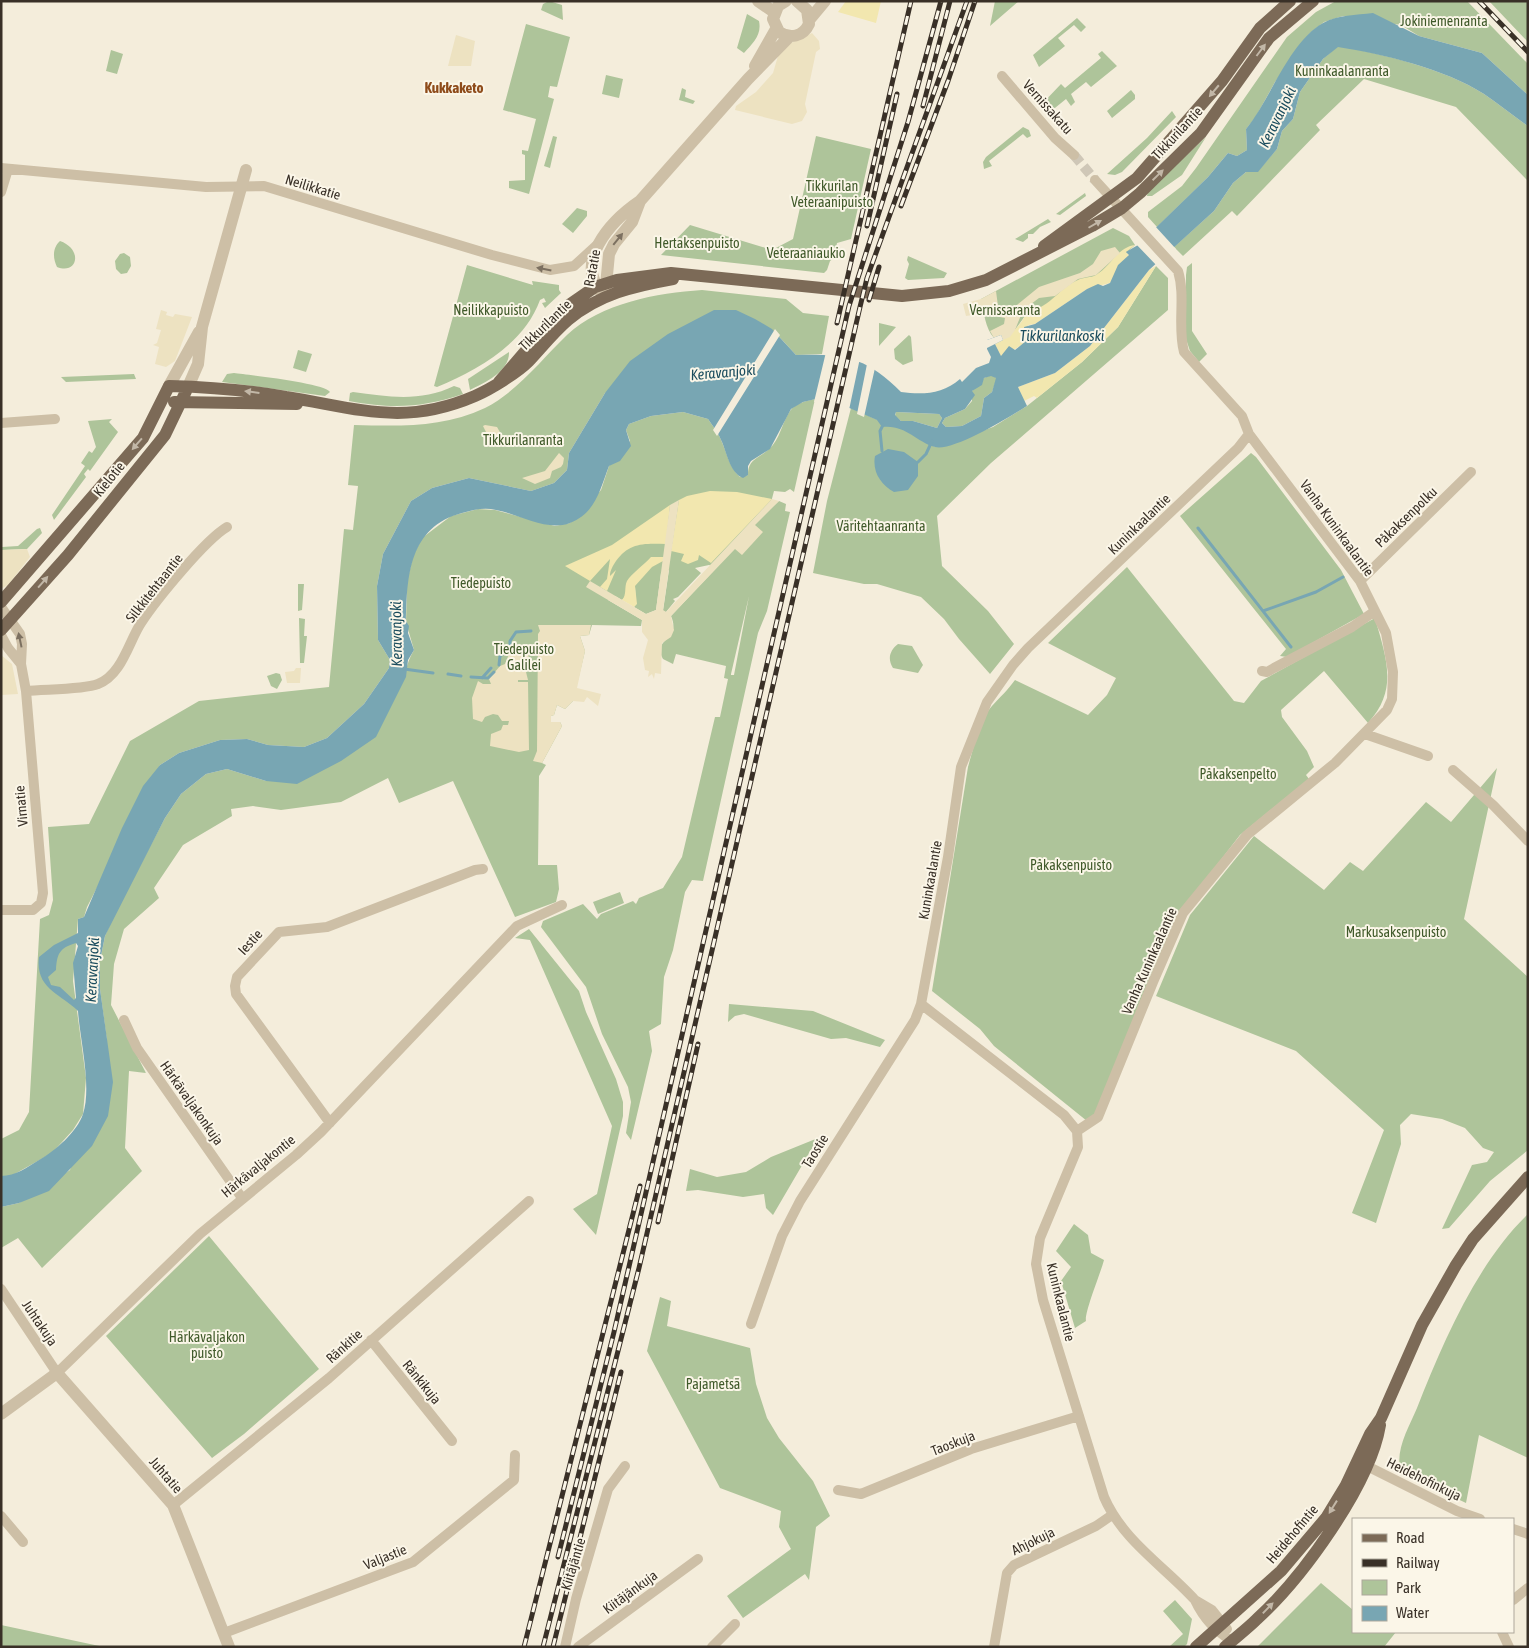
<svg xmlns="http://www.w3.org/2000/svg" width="1529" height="1648" viewBox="0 0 1529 1648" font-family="'Asap Condensed',sans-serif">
  <rect width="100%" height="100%" fill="#f4eddb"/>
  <path fill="#aec49a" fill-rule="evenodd" d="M549,1L562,5L563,20L541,10L543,4Z
    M995,1H1019L990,26Z
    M1336,1H1467L1528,64V95L1482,53L1419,36L1401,25L1343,16L1324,22L1310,33L1275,82L1255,118L1246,129L1247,150L1237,156L1228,153L1208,177L1157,227L1148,217V212L1182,186L1196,168L1287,37L1316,12Z
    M1489,1H1528V42Z
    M747,14L759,21C762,35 753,43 744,53L737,48Z
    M1077,18L1086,27L1081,32L1074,25L1058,38L1065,46L1039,67L1033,55Z
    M526,24L570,37L557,87L550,86L548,97L554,99L529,194L509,188V181L525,180V155L522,154V150L528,151L536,119L503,110Z
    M1338,46C1383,54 1445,69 1484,94C1499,104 1513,116 1528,126V181L1456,107L1364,79L1316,125L1320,130L1237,216L1232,211L1183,256L1174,247L1214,211L1233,183L1246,172L1258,171L1277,149L1282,131L1293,119L1300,92L1323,59Z
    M111,50L123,54L117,74L106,71Z
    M1102,51L1117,66L1091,87L1086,82L1071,94L1075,102L1071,106L1066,99L1050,112L1041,105L1061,84L1065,88L1101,58L1098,54Z
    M606,75L623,79L619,98L602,94Z
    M682,88L686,90L685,97L695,101L693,104L679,100Z
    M1131,90L1135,95V99L1112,118L1107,111Z
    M1172,111L1176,117L1122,172L1115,175L1107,174L1147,138Z
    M1023,127L1029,130L1031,136L1027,138L1023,134L989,161L992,166L984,169L983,162L986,157Z
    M553,136L557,137L550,168L544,166Z
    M816,136L871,149L851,239L837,243L834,258L830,261L827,270L824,273L661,255L690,225L766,248L774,249L793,239Z
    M1206,137L1182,175L1152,196H1147L1148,191Z
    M1085,193L1086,196L1060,215L1056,214Z
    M577,208L587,211V216L573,233L562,224Z
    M1048,219L1051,222L1040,227L1033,234H1028V238L1023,242L1015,239Z
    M1113,228L1129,236L1135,245L1096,281L1025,316L1010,337L1001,335L994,338C985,328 984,312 981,299Z
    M60,241C83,249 78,275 57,267C53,259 52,248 60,241Z
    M124,253L130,257L131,266L127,273L121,274L116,269L115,261L120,254Z
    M908,256L947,273L944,278L908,280L905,278L909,264L907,260Z
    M1192,263V331L1207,354L1199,362L1190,351L1186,339V275L1187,267Z
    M467,265L533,285L532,281L559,285V290L561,293L545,308L542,303L546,302L544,298L540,300C524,344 478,370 437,387L434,386Z
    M1156,266L1168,278V310L991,463L937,516L942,566L988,611L1014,644L990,674L959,639L944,619L921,597L877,584H864L813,573L827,501L851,408L891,426L907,430L935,447L993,427L1027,406L1082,362L1118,327Z
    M702,290L786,299L803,313L829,316L822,354L796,355L774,331L605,393L569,453L567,470L554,483L531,491L469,478L432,488L411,501L383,554L377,586L378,640L390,660L389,668L364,704L327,738L304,747L268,745L247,739L220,740L179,753L160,765L87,907L84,917L78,919L73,981L86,1078L83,1114L73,1130L52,1153L11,1176H1V1139L19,1130L29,1112L40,919L49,915L53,900L48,827L89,824L130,741L199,701L329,687L344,529L353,530L358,486L348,485L354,425C400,426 443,428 485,408C518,391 541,360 567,335C601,303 657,293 702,290Z
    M879,323L896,327L879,346Z
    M909,335L911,337L913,361L903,365L895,359L894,349Z
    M298,350L312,354L306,372L293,368Z
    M509,352C510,371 485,383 470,390L468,379Z
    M234,373C250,375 325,383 330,392L325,396L222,382L227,374Z
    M134,374L136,379L66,382L61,377Z
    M991,375L997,378L992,392L984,398L981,416L962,426L946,427L942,423L945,418L965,409L972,401V391L984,378Z
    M454,386L460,388L463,394C421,408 393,409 349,401L350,393L353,392C389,397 421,402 454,386Z
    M815,399L794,492L790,489L785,492L774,491L769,510L779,501L786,504L785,511L790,512L767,611L758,633L703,881L692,880L685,892L673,950L664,977L661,1024L649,1031L652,1051L631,1140L626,1133L631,1102L628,1087L602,1034L586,987L541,927L543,921L583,904L597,919L601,914L633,901L636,904L639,898L663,888L682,857L715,717H720L728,679L724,678L726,666L676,654L673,664L663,659C651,639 682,640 671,616L717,567L709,565L695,568L701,573L678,597L673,599L675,601L666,612L663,611L669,570L661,573L656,610L646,614L634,607L636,604L635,587L622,600L615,596L608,600L642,620L641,626L592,625L589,635L580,636L585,651L573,701L565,709L557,705L554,715L551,716V722H560L562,726L542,763L546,765L539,776L538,865H557L559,889L556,902L515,917L453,781L399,803L388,778L341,802L281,810L253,806L231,809L232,816L183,845L154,888L159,898L124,929L114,964L111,1005L146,1073L129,1071L125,1148L142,1171L42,1268L18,1238L1,1248V1207L19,1203L70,1170L107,1041L100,989V961L105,936L116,911L165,818L181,794L206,774L227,769L266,781L398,691C405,678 406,663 414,650L406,622L407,582L413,556L422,538L451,516L478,509L495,510L555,526L570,523L601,490L609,466L630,441L626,430L629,424L651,416L683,412L708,419C712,425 718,432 721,440C727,453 729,467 740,477L748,475C748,459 758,459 769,449C780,440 782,422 790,411C795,403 807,401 815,399ZM749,596L734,675H731V674Z
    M896,412L939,414L942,418L937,428L913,421H901L895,416Z
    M112,419L109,422L118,432L90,471L88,469L84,474L86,477L54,520L52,515L85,466L81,463L89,451L92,453L96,447L88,421Z
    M1251,453L1256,457L1341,570L1364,614L1287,657L1280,656L1286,649L1180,516Z
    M40,528L42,533L27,549L2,550V547L18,546L37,529Z
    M1127,567L1234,701L1244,703L1261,681L1375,618C1386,658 1399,689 1368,723L1324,671L1281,710L1282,717L1307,751L1314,767L1306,775L1309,779L1240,835L1193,896L1096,1115L1087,1121L994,1046L980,1029L932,991L968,767C973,750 980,719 992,706C1001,696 1007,691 1015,680L1088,715L1107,695L1116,678L1048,643Z
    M298,584H304L302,610L298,611Z
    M299,618L305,619L304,636H307L304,663H300Z
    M898,644L912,646L923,665L918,673L893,668C887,659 890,650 898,644Z
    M276,673L280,674L282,680L277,689L271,686L267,676Z
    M1497,768L1464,919L1528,977V1150L1490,1181L1449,1228L1442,1229L1472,1165L1487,1162L1494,1152L1483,1148L1465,1128L1442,1119L1411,1114L1400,1125L1401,1144L1376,1223L1352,1213L1384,1130L1296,1051L1156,996L1190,915L1254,836L1324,890L1350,862L1363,871L1426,802L1451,822Z
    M620,892L624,903L598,914L593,902Z
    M529,929L579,991L586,1012L616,1079L623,1102V1116L596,1235L573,1209L597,1194L612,1126L530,940L515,938Z
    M729,1004L813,1011L885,1040L880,1047L846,1038L831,1039L744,1014L735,1016L728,1022Z
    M818,1138L773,1215L766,1208L764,1194L743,1197L698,1190L686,1191L690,1169L717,1177L746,1172L771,1157Z
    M1528,1214V1458L1479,1435L1466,1503L1407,1475L1400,1469C1396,1448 1409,1427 1417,1408C1443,1342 1477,1263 1528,1214Z
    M1074,1224L1088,1235L1091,1253L1104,1260C1101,1272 1084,1313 1086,1321L1075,1328L1061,1281L1071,1267L1056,1251Z
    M209,1236L319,1369L244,1434L212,1458L106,1336Z
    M660,1297L671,1301L667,1326L750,1348L756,1384L767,1418L779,1438L813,1481L830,1516L816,1527L809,1580L805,1574L743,1618L727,1596L791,1549L779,1527L781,1511L720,1488L647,1351Z
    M1321,1583L1353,1610V1632H1396L1384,1647H1257Z
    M1175,1600L1192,1619L1187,1644L1184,1647H1169L1183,1634L1163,1611Z
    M1,1625L104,1647H1Z"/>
  <path fill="#f2e7af" d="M846,1H881L876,23L838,12Z
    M1135,245L1126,252L1129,255L1110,283L1087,289L1035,324L1028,325L1027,342L1001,357L995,344C1008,337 1018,329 1025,316L1020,315L1023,311C1048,312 1057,289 1078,280C1083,277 1091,278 1096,275C1111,266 1118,247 1135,245Z
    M1156,266L1118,327L1082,362L1037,398L1034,396L1024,401L1018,387L1055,373L1090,346L1149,270Z
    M710,491L737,492L772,499L711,563L699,555L698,560L688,564L681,561L684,554L671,551L679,500L687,496Z
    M670,505L666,544C643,543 629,543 616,561C613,566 610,570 610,576L616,570L607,591L600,587L607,579L610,559L590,581L565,566L612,545Z
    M651,557H663V561L652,567L635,586L637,604L634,607L622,600C627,595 624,587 627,581C631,574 645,564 651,557Z"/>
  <path fill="#ede2c1" d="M812,33L819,41L820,49L816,52L805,104L807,112L802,121L792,124L735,110L736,106L756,92L773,73L778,56L787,45Z
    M456,35L475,41L471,66H448Z
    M1115,247L1120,253L1096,275L1078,279L1055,296L1039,298L1023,310L1015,330L1010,337L1003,340L1001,335L994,338L990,331L1004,324L1005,318L1000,317L998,311L966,316L963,304L981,299L996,291L998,306L1005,310L1012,309L1039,287L1080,273L1093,264L1101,251Z
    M161,310L167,312L166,315L173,317L175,314L192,317L175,361L166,367L155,364L159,347L153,345L157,343L161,330L156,329Z
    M485,425L497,427L505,441L493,446L483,426Z
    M559,453L564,458L563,464L561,467L552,471L550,478L535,484L522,478L545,471Z
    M772,499L779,501L755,525L763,532L742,555L735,549L671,616L674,630L671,637L662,643L661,674L655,673L654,679L652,674L648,677L649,671L645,670L643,658L648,640L642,632V620L586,587L590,581L646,614L656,610L670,505L679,500L663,610L666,612Z
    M27,549L30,557L8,585L1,589V550Z
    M538,625H591L589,635L580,636L585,651L577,688L601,694L598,706L587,697L584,702L573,701L565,709L557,705L554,715L551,716V722H560L562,726L542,763L533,761L537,751L538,634L540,631Z
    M523,647H528L529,663L526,672L528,680H518V682H528L529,750L519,752L490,746L491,734L501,730L503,725H508L509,721H502L498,715L493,714L485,717L482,722L473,719L472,698L478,681L483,684H491L489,679L500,666L505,664L509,654L520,653Z
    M1,655L12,664L18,694L1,695Z
    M296,668H301L300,683H287L285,672L294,671Z"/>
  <path fill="#78a6b3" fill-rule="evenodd" d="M1373,13L1419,36L1482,53L1528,95V126C1513,116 1499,104 1484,94C1445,69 1383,54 1338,47L1323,59L1300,92L1293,119L1282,131L1277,149L1258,172H1246L1233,183L1214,211L1149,270L1090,346L1055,373L1018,387L1027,406C1011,416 953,452 935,447C915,441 905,424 882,427L877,420L824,397L803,402L791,409L770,449L751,461L748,466V475L743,478C729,472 727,452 721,440C718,432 712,425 708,419L683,412L651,416L629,424L626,430L631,446L620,461L609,466C600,489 596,513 570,523C546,532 519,514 496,510C484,507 473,510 462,513C409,527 407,576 406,621L409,626L408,633L414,650L408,660L406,677L376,737L341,761L297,784L266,781L227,769L206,774L181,794L165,818L105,936L100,961V989L113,1082L108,1116L92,1146L49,1191L19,1203L1,1207V1176C16,1176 27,1167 39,1160C55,1151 77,1132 83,1114C92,1087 80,1040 78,1011C61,994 35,989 39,957L54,945L78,933V919L84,917L122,828L143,786L160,765L179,753L220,740L247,739L268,745L304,747L327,738L364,704L389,668L390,660L378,640L377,586L383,554L411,501L432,488L469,478L531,491L554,483L567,470L569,453L605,393L630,361L668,334L714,310H736L755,319L772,329L796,355C845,354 866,357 901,392C923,395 943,394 960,379L962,382L976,368L989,363L991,357L987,349V340L1001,335L1003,340L995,344L1001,356L1009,346L1015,350L1026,341L1024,327L1035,324L1087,289L1098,284L1103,286L1110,283L1118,265L1129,255L1126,252L1138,245L1208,177L1228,153L1237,156L1247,150L1246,129C1270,100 1289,42 1323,23C1338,15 1356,15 1373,13ZM991,376L996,378L992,392L984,398L981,416L962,426L946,427L942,423L945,418L965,409L975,395L972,391L982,385L984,378ZM896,412L939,414L942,418L937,428L913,421H901L895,415ZM76,943L78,946L73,963L76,998L74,1000L60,987L51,985L48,977L56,970C57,954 59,948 76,943Z
    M888,449L904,452L918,462V476L908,490L894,492C881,485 872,472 875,456Z"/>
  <path fill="#f4eddb" d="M1155,226L1176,249L1158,267L1135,243Z
    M775,329L780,335L717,436L713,430Z
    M1001,335L1003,340L987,348V340Z
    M826,352L860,358L849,410L824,400L814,402Z
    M867,364L875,368L864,417L857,414Z"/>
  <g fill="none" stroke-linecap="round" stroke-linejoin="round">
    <path stroke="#78a6b3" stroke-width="3" d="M882,451L880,431L883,425
      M918,462L926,454L932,441
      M1198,528L1291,647
      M1263,611L1316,592L1343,577
      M499,665L500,656L510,649V641L516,632L531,631
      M404,669L433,673
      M448,674L461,676
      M471,677L488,678L494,672
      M482,678L491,668"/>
    <path stroke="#cfc7b7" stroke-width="10" stroke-dasharray="10 5" stroke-linecap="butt" d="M1074,155L1095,180"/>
    <path stroke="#cdbfa6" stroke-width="10" d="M1002,76L1055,138L1074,155
      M1,168L206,187L264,186L492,255L550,270L574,266L597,245
      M1,192L8,169
      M1,423L55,419
      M1360,581L1471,472
      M1,607L20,634L22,644L21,664L26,691L43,893L41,903L33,910H1
      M1,635L8,648L21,664
      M1262,671L1267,672L1274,668L1352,627L1375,611
      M26,691C44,689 82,690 98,684C122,675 129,641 141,623C156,600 205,540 227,527
      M1365,734L1428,756
      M1453,770L1493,805L1528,841
      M921,1004L1064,1115L1077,1131L1078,1147L1040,1238L1036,1264L1043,1300L1104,1497C1123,1541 1164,1566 1195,1600C1204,1619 1215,1630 1232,1641
      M124,1020L137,1048L242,1198
      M330,1123L236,994L235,986L237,977L279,932L327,927L475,870L483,869
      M1077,1131L1098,1117L1153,982L1183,913L1247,835L1335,763L1387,710L1392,699L1393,672L1386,633L1360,581L1249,434L1242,416L1184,352C1177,326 1186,297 1178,271L1095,180
      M1,1289L57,1373L200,1234L296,1155L321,1132L517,926L562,905
      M751,1324L782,1236L800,1201L915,1020L921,1004L948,857L961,767L987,702L1013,665L1028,648L1238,448L1249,434
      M371,1340L452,1441
      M1361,1463L1457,1511L1480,1519
      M838,1490L861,1494L971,1449L1079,1416
      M173,1505L329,1378L529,1201
      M1,1516L23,1542
      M1513,1529L1528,1534
      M1195,1600L1212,1610L1227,1629
      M1513,1600L1528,1588
      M1502,1632L1509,1647
      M224,1633L413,1562L514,1480L515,1455
      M565,1647L576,1599L608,1489L625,1466
      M578,1647L698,1559
      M712,1647L735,1624
      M994,1647L1007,1573L1014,1565L1096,1526L1112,1515"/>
    <path stroke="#cdbfa6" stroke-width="12" d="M758,1L774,12
      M786,1L778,6L773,19L779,32C790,39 803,37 809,24L807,10L797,1
      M810,19L825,1
      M755,66L776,29
      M640,201L632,222L614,244L609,254L605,296C570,264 612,220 640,201L748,79L790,36
      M169,386L199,332
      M188,387L198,364L202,327L246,170
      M1,1414L57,1373L173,1505L229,1647"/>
    <path stroke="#7c6a57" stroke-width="12" d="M1044,246L1137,178L1222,81L1260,28L1290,1
      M499,382L542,332L569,305L595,287L617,280L671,273L902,296L949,291L986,280L1092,226L1122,208L1140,193L1201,133L1269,38L1313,1
      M174,402L297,404
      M1,602L143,438L169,386C209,387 247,390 286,397C358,408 403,427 475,396C491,389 517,373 529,361C542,347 554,332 568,320C599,294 634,286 673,279
      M1,630L68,555L165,435L188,387
      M1196,1647L1281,1571L1326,1518L1346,1485L1370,1434L1381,1418L1422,1325L1456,1265L1473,1239L1528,1177
      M1225,1647C1236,1637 1247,1629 1257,1619C1302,1578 1370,1485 1380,1425"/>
    <g stroke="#393027" stroke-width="5">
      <path id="rail" d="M1479,1L1528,52
        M923,106L950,1
        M901,206L948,81L975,1
        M867,226L897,94
        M869,300L879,267
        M837,323L911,1
        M658,1222L698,1044
        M558,1557L614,1332L849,306L908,122L941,1
        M524,1647L640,1186
        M543,1647L639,1268L860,307L867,278L967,1
        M553,1647L621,1372"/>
    </g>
    <use href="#rail" stroke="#fbf6e8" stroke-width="3" stroke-dasharray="9" stroke-linecap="butt"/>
  </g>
  <defs><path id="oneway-solid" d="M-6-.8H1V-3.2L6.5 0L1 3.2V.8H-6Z" transform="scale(1.25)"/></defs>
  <g fill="#c2b7a7">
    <use href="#oneway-solid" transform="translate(1261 50) rotate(-53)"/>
    <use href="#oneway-solid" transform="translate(1214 91) rotate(130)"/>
    <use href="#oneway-solid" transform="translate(1158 175) rotate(-44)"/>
    <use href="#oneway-solid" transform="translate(1095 224) rotate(-30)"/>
    <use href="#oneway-solid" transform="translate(252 392) rotate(-173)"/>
    <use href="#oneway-solid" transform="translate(137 444) rotate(131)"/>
    <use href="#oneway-solid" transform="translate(43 582) rotate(-49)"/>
    <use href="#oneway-solid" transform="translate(1333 1507) rotate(122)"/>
    <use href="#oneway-solid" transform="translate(1268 1608) rotate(-46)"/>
  </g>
  <g fill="#7c7060">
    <use href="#oneway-solid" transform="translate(618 239) rotate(-51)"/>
    <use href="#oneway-solid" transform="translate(544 269) rotate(-169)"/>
    <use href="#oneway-solid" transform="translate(20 640) rotate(-102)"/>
  </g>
  <g text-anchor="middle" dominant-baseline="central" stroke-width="4" stroke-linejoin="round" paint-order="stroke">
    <g font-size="14" fill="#3f5929" stroke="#fbf6e8">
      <text x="1444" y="21">Jokiniemenranta</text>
      <text x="1342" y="71">Kuninkaalanranta</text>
      <text x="832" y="186">Tikkurilan<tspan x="832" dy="16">Veteraanipuisto</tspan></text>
      <text x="697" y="243">Hertaksenpuisto</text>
      <text x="806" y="253">Veteraaniaukio</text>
      <text x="491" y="310">Neilikkapuisto</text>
      <text x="1005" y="310">Vernissaranta</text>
      <text x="523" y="440">Tikkurilanranta</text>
      <text x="881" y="526">Väritehtaanranta</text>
      <text x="481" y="583">Tiedepuisto</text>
      <text x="524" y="649">Tiedepuisto<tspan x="524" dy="16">Galilei</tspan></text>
      <text x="1238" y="774">Påkaksenpelto</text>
      <text x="1071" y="865">Påkaksenpuisto</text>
      <text x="1396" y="932">Markusaksenpuisto</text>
      <text x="207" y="1337">Härkävaljakon<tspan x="207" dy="16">puisto</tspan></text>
      <text x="713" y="1384">Pajametsä</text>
    </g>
    <g font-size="14" fill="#393027" stroke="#fbf6e8">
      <text transform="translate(1048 107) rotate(48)">Vernissakatu</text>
      <text transform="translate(1177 133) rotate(-47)">Tikkurilantie</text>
      <text transform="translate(313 187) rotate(17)">Neilikkatie</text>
      <text transform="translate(592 268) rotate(-79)">Ratatie</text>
      <text transform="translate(545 325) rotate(-44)">Tikkurilantie</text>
      <text transform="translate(109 479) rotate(-51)">Kielotie</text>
      <text transform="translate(1406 517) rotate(-44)">Påkaksenpolku</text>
      <text transform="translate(1139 524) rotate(-44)">Kuninkaalantie</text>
      <text transform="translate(1337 528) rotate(54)">Vanha Kuninkaalantie</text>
      <text transform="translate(154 588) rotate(-52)">Silkkitehtaantie</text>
      <text transform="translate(21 806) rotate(-95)">Virnatie</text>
      <text transform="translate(930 880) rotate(-80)">Kuninkaalantie</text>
      <text transform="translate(250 942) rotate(-48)">Iestie</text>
      <text transform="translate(1149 961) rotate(-66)">Vanha Kuninkaalantie</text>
      <text transform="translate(192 1103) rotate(55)">Härkävaljakonkuja</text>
      <text transform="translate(815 1151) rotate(-58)">Taostie</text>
      <text transform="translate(258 1166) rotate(-39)">Härkävaljakontie</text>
      <text transform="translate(1061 1302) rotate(76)">Kuninkaalantie</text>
      <text transform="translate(40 1323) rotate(56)">Juhtakuja</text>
      <text transform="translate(344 1346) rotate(-42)">Ränkitie</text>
      <text transform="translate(422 1382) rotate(51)">Ränkikuja</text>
      <text transform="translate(953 1443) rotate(-21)">Taoskuja</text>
      <text transform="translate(166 1475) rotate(49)">Juhtatie</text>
      <text transform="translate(1424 1479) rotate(26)">Heidehofinkuja</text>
      <text transform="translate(1292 1534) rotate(-50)">Heidehofintie</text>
      <text transform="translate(1033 1541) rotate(-26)">Ahjokuja</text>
      <text transform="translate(385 1557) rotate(-22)">Valjastie</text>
      <text transform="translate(573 1564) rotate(-73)">Kiitäjäntie</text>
      <text transform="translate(630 1592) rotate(-36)">Kiitäjänkuja</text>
    </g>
    <g font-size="15" font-weight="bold" fill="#8e4b1a" stroke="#fbf6e8">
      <text x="454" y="87">Kukkaketo</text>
    </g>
    <g font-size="15" font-style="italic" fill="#1a4c5d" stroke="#fbf6e8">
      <text transform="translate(1277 117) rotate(-64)">Keravanjoki</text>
      <text x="1062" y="335">Tikkurilankoski</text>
      <text transform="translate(723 372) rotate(-5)">Keravanjoki</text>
      <text transform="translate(396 634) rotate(-91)">Keravanjoki</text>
      <text transform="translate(92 970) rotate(-87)">Keravanjoki</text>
    </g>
  </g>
  <rect width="1529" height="1648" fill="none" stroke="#393027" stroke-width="5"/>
  <rect x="1352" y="1518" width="162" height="115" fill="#fbf6e8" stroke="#ada79b"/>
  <rect x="1362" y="1534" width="25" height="8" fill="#7c6a57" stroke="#ada79b"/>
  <text x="1396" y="1543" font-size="15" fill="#393027">Road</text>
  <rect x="1362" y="1559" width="25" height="8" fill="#393027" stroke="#ada79b"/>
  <text x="1396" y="1568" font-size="15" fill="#393027">Railway</text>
  <rect x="1362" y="1580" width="25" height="15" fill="#aec49a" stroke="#ada79b"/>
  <text x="1396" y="1593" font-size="15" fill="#393027">Park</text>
  <rect x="1362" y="1606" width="25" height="15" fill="#78a6b3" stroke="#ada79b"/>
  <text x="1396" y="1618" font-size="15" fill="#393027">Water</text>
</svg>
